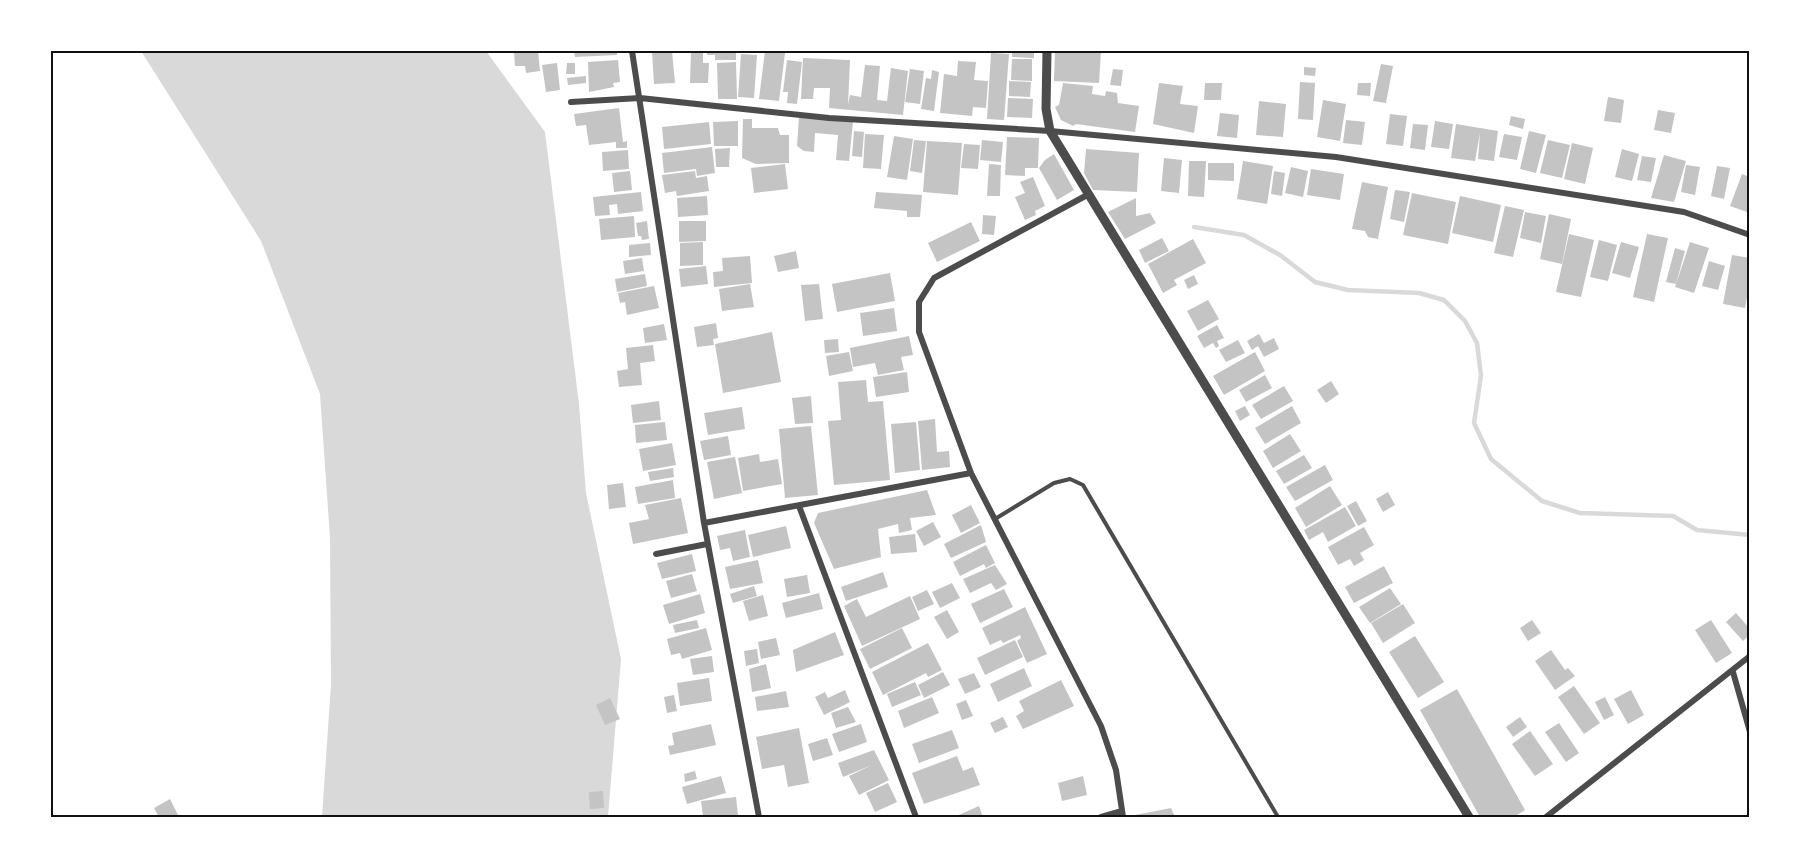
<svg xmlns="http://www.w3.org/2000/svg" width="1801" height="868" viewBox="0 0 1801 868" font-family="'DM Sans',sans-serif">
  <rect width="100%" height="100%" fill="#fff"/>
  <path fill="#d9d9d9" d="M141,51H486L545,132L579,404L586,493L621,659L608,817H322L331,684L330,538L320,394L261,241Z"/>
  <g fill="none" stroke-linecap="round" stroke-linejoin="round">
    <path stroke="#d9d9d9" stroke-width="4.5" d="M1194,227L1244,235L1280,255L1315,282L1348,290L1419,293L1444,300L1465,321L1477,343L1481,376L1474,423L1491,459L1542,501L1580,513L1673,516L1697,530L1750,535"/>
  </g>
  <path fill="#c4c4c4" d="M514,51H538L540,71L526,73L525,66H515Z
    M574,51H617V55L575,57Z
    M652,51H672L675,83L654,84Z
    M691,51H703V63H709L708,83H690Z
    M707,51H736V60H715V55H707Z
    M765,51L785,53L779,101L759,99Z
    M1012,51H1034V58L1012,57Z
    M1055,51H1101L1099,83L1054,81Z
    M991,53L1009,54L1004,120L987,119Z
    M741,54L757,55L754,98L738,97Z
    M803,58L850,60L848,105L850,95L861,97L865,65L880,66L877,100L887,101L891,68L908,71L903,115L829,108L830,88H814L813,99H801Z
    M1012,59H1032V81L1011,80Z
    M618,60L620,82L613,83L614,87L589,92L588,62Z
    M787,60L802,62L797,104L787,103L788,92H783Z
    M958,61L976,62L974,80L988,81L986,108L973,107L972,116L940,113L944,74L957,76Z
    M736,62L737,99H718L717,63Z
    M557,63L560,90L546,92L542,65Z
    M567,63H575V74H566Z
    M1381,64L1393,66L1386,103L1373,101Z
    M1304,67L1316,68L1315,76L1304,75Z
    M910,69L924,71L920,104L905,102Z
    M1113,69L1123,70L1121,86L1110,85Z
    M932,70L939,72L934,111L921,109L926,78L931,79Z
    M586,76V83L568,85L567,78Z
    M1009,81L1031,82L1030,97L1009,96Z
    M1300,82L1315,83L1313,120L1298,119Z
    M1063,83L1093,86L1092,94L1105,96L1106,91L1117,93L1118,103L1139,106L1135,132L1076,124L1073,126L1061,120L1055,107L1059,105Z
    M1159,83L1183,86L1180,104L1198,106L1194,133L1153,124Z
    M1205,83H1222L1221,100H1204Z
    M1358,83H1371L1370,96L1357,95Z
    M1608,97L1624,100L1621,123L1604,121Z
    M1008,98L1033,99L1032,118L1007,117Z
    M1323,100L1346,104L1340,141L1317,137Z
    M1259,101L1286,104L1283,137L1256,135Z
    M619,108L623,142L627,141V148H616V142L589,145L586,125L576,126L574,114Z
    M1658,110L1675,113L1671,133L1654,130Z
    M1220,113L1239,115L1237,138L1217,136Z
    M1390,114L1407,116L1403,146L1386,144Z
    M1511,116L1525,119L1523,129L1509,125Z
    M799,117L853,122L849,161L836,160L838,135L815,133L814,152L804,151L797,146Z
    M743,119H752V128H778L780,135H789V163L756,164L742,158Z
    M1346,120L1365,122L1362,145L1343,143Z
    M738,121V146H714L713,122Z
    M1435,121L1453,124L1449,149L1431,147Z
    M709,122L711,144L664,149L662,127Z
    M1413,124L1428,125L1425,150L1410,148Z
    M1456,124L1498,131L1494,161L1478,159L1480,133L1475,161L1451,158Z
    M854,131L864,132L862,157L852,156Z
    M1529,131L1546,135L1536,173L1520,169Z
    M865,134L884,135L881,169L863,168Z
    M1504,134L1522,137L1517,160L1499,157Z
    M894,136L913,139L907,180L887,177Z
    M1007,137L1039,138L1038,168H1025V176L1005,175Z
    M914,140L926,141L922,173L910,171Z
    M982,140L1003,142L1001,162L980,160Z
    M1548,140L1570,145L1562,178L1540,173Z
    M927,141L962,143L958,195L923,192Z
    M1572,143L1593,148L1585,184L1564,179Z
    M964,144L980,145L978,169L961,168Z
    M712,147L715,173L697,176L696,169L664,173L662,153Z
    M730,148L729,167H716L715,149Z
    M1086,149L1139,153L1137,192L1093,190L1084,173Z
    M1622,149L1639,154L1632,181L1615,177Z
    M628,150L629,169L603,171L602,152Z
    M1054,154L1074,190L1057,200L1039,168L1045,160Z
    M1664,155L1686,161L1674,202L1651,198Z
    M1642,156L1656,158L1651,182L1637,180Z
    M1164,158L1182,160L1179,193L1161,191Z
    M1189,161H1206L1204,197L1188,196Z
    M1243,161L1273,166L1267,204L1237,199Z
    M1208,163H1234V181L1208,180Z
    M785,164L788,189L754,193L751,168Z
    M989,164L1001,165L1000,196H987Z
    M1686,165L1700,167L1695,195L1681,192Z
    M1717,166L1730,168L1724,199L1711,196Z
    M1291,167L1308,171L1303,197L1285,193Z
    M1311,169L1344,174L1340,200L1307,195Z
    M630,171L632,190L614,192L612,173Z
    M695,171L696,178L707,176L709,191L677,196L676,191L665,193L662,175Z
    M1274,171L1285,173L1282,196L1271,194Z
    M1742,174L1750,177V204L1747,212L1730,206Z
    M1033,177L1045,206L1035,211L1036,215L1025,220L1015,197L1025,193L1020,182Z
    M1362,182L1388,187L1378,239L1368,237L1365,231L1352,229Z
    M1395,190L1410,192L1404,222L1390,219Z
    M641,192L643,211L618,214L617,204L609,205L610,215L595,216L593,197Z
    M876,192L922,195L920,217H907V211L874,208Z
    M1412,193L1456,202L1448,244L1403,235Z
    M707,196L708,215L678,217L677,198Z
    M1460,196L1501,205L1493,242L1452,233Z
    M1136,198V216L1150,213L1156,223L1125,239L1108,212Z
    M1505,206L1524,210L1513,257L1494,253Z
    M1525,212L1546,216L1541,243L1520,238Z
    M1549,214L1571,219L1562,264L1540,259Z
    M983,215L996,216L994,235L982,234Z
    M634,216L635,237L601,240L599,219Z
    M647,221L649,239L642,240L641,236H638L636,223Z
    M679,221H706V241L679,242Z
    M971,222L980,241L937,262L928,243Z
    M1569,234L1594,240L1581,297L1556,292Z
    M1647,234L1668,238L1654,302L1633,297Z
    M1162,238L1169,251L1145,263L1139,250Z
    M1193,239L1206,263L1174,280L1177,285L1163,293L1148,264Z
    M1599,240L1617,245L1608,281L1590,277Z
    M703,242V265L680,266V243Z
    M1621,242L1639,247L1630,278L1612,273Z
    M1690,242L1709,248L1694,293L1675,287Z
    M650,243L651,255L629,257V245Z
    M1675,248L1685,251L1676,284L1666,282Z
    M796,251L799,268L778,272L774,256Z
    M1732,255L1750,258V282L1745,308L1723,304Z
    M750,256L752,283L714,287L713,272L723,271L722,258Z
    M642,258L644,271L625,274L623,261Z
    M1709,261L1725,266L1718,290L1702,286Z
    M706,266L708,284L681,287L679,269Z
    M890,273L895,301L837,312L832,284Z
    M645,274L647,286L617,292L615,279Z
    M1194,275L1198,284L1188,289L1184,280Z
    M750,284L754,307L722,311L719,289Z
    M819,284L823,319L805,321L801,285Z
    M654,286L659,308L627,315L625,302L620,303L618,293Z
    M1208,300L1219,319L1198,331L1187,311Z
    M894,308L897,331L863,336L860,313Z
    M716,323L718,338L713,339L714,345L697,347L694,327Z
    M664,324L667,340L645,343L643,328Z
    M1217,325L1224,338L1217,341L1219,346L1216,348L1213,343L1204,348L1197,336Z
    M772,332L781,382L723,393L715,344Z
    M1259,334L1264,343L1274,338L1279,349L1264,357L1258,346L1252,350L1247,341Z
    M909,336L913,355L901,357L904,370L878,375L875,363L853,367L850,348Z
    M838,339L839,352L825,353L824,340Z
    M1238,340L1245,353L1226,362L1219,350Z
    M653,345L655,361L640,363L642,385L619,387L617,371L628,369L626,348Z
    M849,352L853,371L829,376L826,356Z
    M1255,352L1265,371L1224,395L1213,376Z
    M907,372L909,392L876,397L873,377Z
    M1265,375L1272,388L1246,402L1239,390Z
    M866,380L868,402L883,401L890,480L834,485L828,421L841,420L838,382Z
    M1331,381L1339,394L1326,403L1317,390Z
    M1284,386L1293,401L1261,419L1252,405Z
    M811,396L813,423L795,424L792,398Z
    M659,401L661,420L633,423L631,405Z
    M1245,406L1250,415L1240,421L1235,411Z
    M1292,406L1301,423L1265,444L1255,428Z
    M742,407L745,429L708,435L704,413Z
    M935,419L937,452L949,451L950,467L922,470L918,421Z
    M665,422L667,440L636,443L635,425Z
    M916,422L920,470L895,473L891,424Z
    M811,426L818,495L785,498L779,429Z
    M1290,434L1301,451L1273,468L1263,451Z
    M728,436L731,455L704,460L700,441Z
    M672,443L676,465L643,471L639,449Z
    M759,454L760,462L778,459L782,484L743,491L738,458Z
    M1304,455L1312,468L1284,484L1276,471Z
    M735,457L742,493L714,499L707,462Z
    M1325,465L1333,480L1295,501L1286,487Z
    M673,468L674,477L650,481L648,472Z
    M673,480L675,498L638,504L635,487Z
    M623,483L626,507L609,509L607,485Z
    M1330,486L1342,505L1306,527L1295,508Z
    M927,490L936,515L910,518L912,530L899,533L898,524L878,529L881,557L834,569L814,523L818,513Z
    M1388,492L1395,505L1383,512L1376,499Z
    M681,498L688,533L633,544L629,523L649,519L645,505Z
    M1356,501L1367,521L1358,526L1347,506Z
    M971,505L980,523L961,533L952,515Z
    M1345,507L1356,526L1328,542L1323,532L1309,540L1304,530Z
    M933,522L941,537L924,546L916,531Z
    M981,525L986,542L951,558L944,544Z
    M786,526L791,548L753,557L748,535Z
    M1364,527L1374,545L1360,553L1364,560L1354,566L1350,559L1338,565L1328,547Z
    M745,530L750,557L733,561L730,548L720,550L717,536Z
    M915,534L917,552L891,554L889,537Z
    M986,545L995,563L986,568L984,564L960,576L953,562Z
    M692,554L696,571L662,579L657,563Z
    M758,560L763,583L730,589L725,567Z
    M995,565L1007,584L996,590L991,583L970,593L963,579Z
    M1384,566L1393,583L1354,603L1345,587Z
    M883,572L888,587L846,601L841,587Z
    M692,574L697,591L671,598L666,581Z
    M807,575L810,593L787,597L784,579Z
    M952,583L960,598L940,608L932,592Z
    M754,586L757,596L733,603L730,594Z
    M1390,588L1401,604L1370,623L1359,607Z
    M1004,589L1013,607L980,623L971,604Z
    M927,590L934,604L918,611L912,597Z
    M819,593L823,609L786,618L782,603Z
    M700,594L705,613L669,624L663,605Z
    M763,595L768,616L749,621L743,601Z
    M910,596L920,619L862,646L844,606L857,599L866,617Z
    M1403,604L1415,623L1383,643L1371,623Z
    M1025,607L1047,654L1027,663L1017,641L1021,638L1020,635L1003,643L1001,640L990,645L982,628Z
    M947,610L959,632L947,639L934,617Z
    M1736,613L1750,629V634L1743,641L1726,622Z
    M697,620L699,628L675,633L673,625Z
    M1532,620L1541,633L1528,641L1520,628Z
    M1711,620L1732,653L1716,663L1695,630Z
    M706,628L712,650L682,659L680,653L671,655L667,639Z
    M902,628L912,648L870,669L860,649Z
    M835,632L844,655L796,672L793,650Z
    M1415,636L1444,682L1418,698L1389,652Z
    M776,638L780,655L761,659L758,642Z
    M1015,640L1023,657L985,675L977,658Z
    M928,643L942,670L928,677L926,673L883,695L872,672Z
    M757,649L759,663L746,666L744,651Z
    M1551,650L1565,670L1568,668L1575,676L1555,690L1535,661Z
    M712,656L714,672L693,675L690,659Z
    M766,664L771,688L752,692L749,669Z
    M1024,668L1032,686L998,702L990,684Z
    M943,672L950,685L924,698L918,685Z
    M974,673L981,687L965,694L958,679Z
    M709,678L712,701L680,706L677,683Z
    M1061,680L1074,706L1023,729L1016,716L1024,711L1019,701Z
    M915,682L921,695L892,707L887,694Z
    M1574,686L1600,723L1584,734L1558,697Z
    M1457,689L1525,810L1514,817H1480L1420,710Z
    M845,690L850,702L824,715L815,697L825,692L828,698Z
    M1631,690L1644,715L1628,724L1614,699Z
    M786,691L789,707L757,711L755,697Z
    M674,695L677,711L667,713L664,697Z
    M932,697L939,713L904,728L898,711Z
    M1605,697L1614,715L1604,720L1595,702Z
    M610,698L620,719L605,725L596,705Z
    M966,700L973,716L962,720L956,704Z
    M848,707L856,722L836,728L831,713Z
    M1003,717L1008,727L995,733L990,723Z
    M1520,717L1527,727L1513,737L1506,727Z
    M1559,723L1579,753L1566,762L1545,732Z
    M711,724L716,745L670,755L668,746L674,745L672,733Z
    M861,724L867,742L839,752L832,734Z
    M799,728L809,783L788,787L784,765L762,769L756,737Z
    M952,730L959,748L919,763L912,744Z
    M1530,731L1553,764L1535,776L1512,744Z
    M827,738L833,755L813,761L808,744Z
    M874,750L889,780L859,795L849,776L872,765L843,777L838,763Z
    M957,756L963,771L973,767L980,785L924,804L912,773Z
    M695,771L697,779L685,782L684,774Z
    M721,776L726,793L687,804L682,787Z
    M1083,776L1087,795L1062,801L1058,783Z
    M888,783L897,802L875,812L866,793Z
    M603,791L604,808L590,809L589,792Z
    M736,797L738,815L703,817L701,801Z
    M170,799L179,817H159L154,808Z
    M979,806L983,817H954Z
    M1171,808L1175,817H1130V816Z"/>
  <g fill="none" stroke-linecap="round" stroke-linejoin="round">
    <path stroke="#4c4c4c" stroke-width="4" d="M995,519L1054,483L1070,479L1083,485L1278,817"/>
    <path stroke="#4c4c4c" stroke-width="6" d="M632,51L704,523L759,817
      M571,102L640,98L829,118L1050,131L1336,157L1684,212L1750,235
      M1089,194L934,278L919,302V332L971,473L1101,726L1116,770L1123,817
      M799,506L916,817
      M704,523L971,473
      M656,554L707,544
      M1733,672L1750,732
      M1101,817L1122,811
      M1546,817L1750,656"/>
    <path stroke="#4c4c4c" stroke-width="9" d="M1047,51L1046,109L1050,131L1469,817"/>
  </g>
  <rect width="1801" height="868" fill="none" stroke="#ffffff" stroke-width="105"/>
  <rect x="52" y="52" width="1696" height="764" fill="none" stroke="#111" stroke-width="2"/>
</svg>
